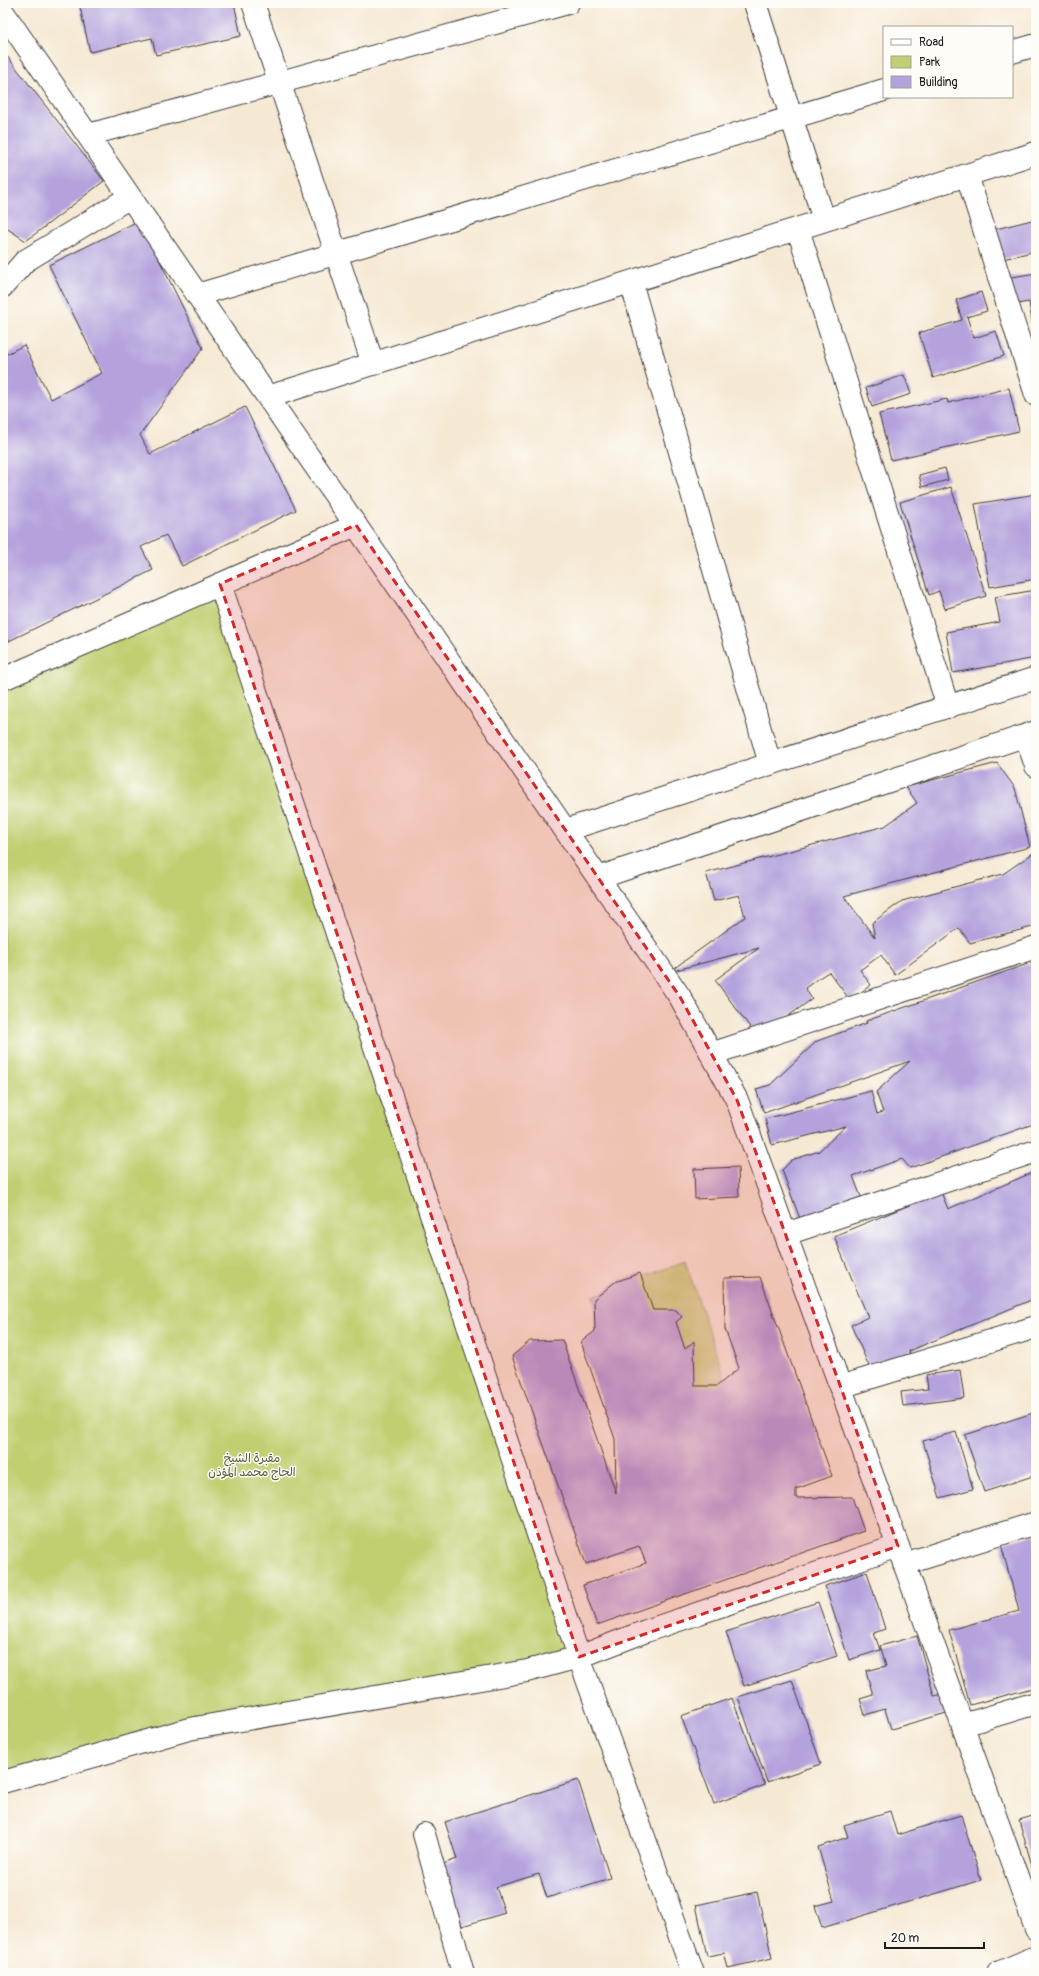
<svg xmlns="http://www.w3.org/2000/svg" width="1039" height="1976" viewBox="0 0 1039 1976" font-family="Pangolin,'Playpen Sans Arabic',sans-serif">
  <rect width="100%" height="100%" fill="#fdfcf7"/>
  <filter id="ink" filterUnits="userSpaceOnUse"><feTurbulence type="fractalNoise" baseFrequency=".025" numOctaves="2"/><feDisplacementMap in="SourceGraphic" scale="8" xChannelSelector="R" yChannelSelector="G"/><feConvolveMatrix kernelMatrix="1 2 1 2 8 2 1 2 1" color-interpolation-filters="sRGB"/></filter>
  <filter id="wash" filterUnits="userSpaceOnUse"><feTurbulence type="fractalNoise" baseFrequency=".012" numOctaves="4" result="noise"/><feDisplacementMap in="SourceGraphic" scale="16" xChannelSelector="R" yChannelSelector="G"/><feGaussianBlur stdDeviation="0.9" result="paint"/><feColorMatrix in="noise" values="0 0 0 0 0 0 0 0 0 0 0 0 0 0 0 0 0 1.4 0 .05"/><feComposite in="paint" operator="in"/></filter>
  <g filter="url(#wash)">
    <rect width="100%" height="100%" fill="#f6e9d4"/>
    <path fill="#c1cf71" stroke="#6e7646" d="M220,584L579,1657L359,1699L3,1782V679Z
      M685,1261L741,1425L647,1457L593,1296Z"/>
    <g id="blocks">
      <path fill="#b4a2dd" d="M79,3H234L241,36L156,55L152,38L90,52Z
        M3,51L104,181L26,241L3,226Z
        M1036,219V251L999,260L992,230Z
        M138,221L142,225L203,348L140,435L150,454L245,407L296,510L182,566L166,535L141,547L153,570L3,644V356L24,345L51,399L102,373L49,265Z
        M1036,273V341H1035L1029,302L1010,305L1006,278Z
        M981,292L987,311L967,317L974,338L996,331L1004,356L933,378L919,333L962,320L956,300Z
        M904,375L911,394L872,407L866,388Z
        M1009,388L1019,431L891,460L879,414L947,399L948,403Z
        M945,468L948,480L922,487L919,475Z
        M951,487L986,596L945,609L939,591L929,595L900,502Z
        M1036,494V579L990,587L975,504Z
        M1036,590V658L953,673L946,632L1000,622L995,597Z
        M997,763L1015,788L1030,847L844,896L875,938L872,923L902,901L1003,874L1036,851V926L970,943L959,928L895,975L881,955L860,970L871,985L850,1000L829,972L825,974L805,988L812,999L758,1038L715,980L759,948L669,972L745,917L739,895L714,901L706,873L885,826L917,803L906,787Z
        M1036,961V1123L910,1168L902,1159L853,1176L861,1197L800,1219L782,1170L792,1160L819,1151L846,1126L772,1145L765,1119L871,1091L877,1114L883,1112L876,1092L910,1061L764,1113L756,1089L770,1085L817,1041L867,1023L866,1021Z
        M738,1167L739,1197L695,1199L694,1169Z
        M1036,1171V1298L909,1351L910,1355L871,1371L851,1325L868,1317L834,1236L941,1192L948,1209Z
        M640,1273L653,1310H676L682,1317L676,1322L685,1349L694,1341L695,1386H717L739,1368L725,1329L724,1278L760,1277L832,1476L796,1489V1498L852,1497L864,1531L597,1625L583,1585L646,1563L639,1546L586,1564L512,1356L530,1341L562,1340L616,1493L615,1439L581,1342L595,1331L594,1299L615,1282Z
        M960,1370L964,1398L903,1406L901,1392L928,1389L926,1375Z
        M1036,1412V1475L984,1492L965,1435Z
        M956,1432L973,1489L940,1498L923,1441Z
        M1036,1534V1687L970,1705L949,1630L1019,1611L1001,1544Z
        M867,1572L885,1629L874,1633L880,1650L849,1660L825,1586Z
        M818,1602L837,1656L744,1686L726,1632Z
        M917,1636L934,1696L945,1693L950,1712L891,1729L885,1709L865,1715L860,1699L873,1695L866,1671L886,1666L880,1646Z
        M792,1680L821,1764L767,1782L738,1697Z
        M732,1698L765,1785L714,1804L681,1716Z
        M578,1780L610,1878L547,1898L539,1874L496,1887L505,1913L462,1926L443,1864L457,1859L445,1822Z
        M890,1811L897,1835L961,1815L981,1880L822,1928L815,1906L834,1901L818,1847L848,1837L844,1825Z
        M1036,1815V1880L1019,1820Z
        M757,1892L772,1958L728,1968L724,1953L707,1956L696,1905Z"/>
    </g>
  </g>
  <g filter="url(#ink)">
    <use href="#blocks" fill-opacity="0" stroke="#3d3b38" stroke-width="1"/>
    <g fill="none" stroke-linecap="round" stroke-linejoin="round">
      <g stroke="#3d3b38" stroke-width="24">
        <path id="minor" d="M253,3L373,364
          M755,3L824,220
          M3,12L680,997L737,1100L1036,1929
          M1012,52L1036,45
          M88,135L568,3
          M967,175L1036,395
          M798,229L948,707
          M631,282L770,764
          M3,286L25,261L130,197
          M197,295L884,90
          M268,397L1036,153
          M220,584L579,1657L693,1973
          M3,679L356,525
          M1026,736L1036,766
          M566,830L1036,678
          M598,878L1036,732
          M711,1054L1036,947
          M786,1234L1036,1151
          M840,1387L1036,1327
          M904,1564L1036,1523
          M963,1725L1036,1703
          M3,1782L189,1729L527,1671L579,1657L646,1631L898,1546
          M424,1834L463,1973
          M998,1973L1036,1957"/>
      </g>
      <use href="#minor" stroke="#fff" stroke-width="22"/>
    </g>
  </g>
  <path fill="#d62828" fill-opacity="0.2" stroke="#d62828" stroke-width="3" stroke-dasharray="8 5" stroke-linejoin="round" d="M356,525L680,997L737,1100L898,1546L579,1657L220,584Z"/>
  <g text-anchor="middle" dominant-baseline="central" stroke-width="3" stroke-linejoin="round" paint-order="stroke">
    <g font-size="12" fill="#565b3a" stroke="#fdfcf7">
      <text x="252" y="1458">مقبرة الشيخ<tspan x="252" dy="14">الحاج محمد المؤذن</tspan></text>
    </g>
  </g>
  <rect width="1039" height="1976" fill="none" stroke="#fdfcf7" stroke-width="16"/>
  <rect x="883" y="26" width="130" height="72" fill="#fdfcf7" stroke="#a3a29f"/>
  <rect x="891" y="39" width="20" height="6" fill="#ffffff" stroke="#a3a29f"/>
  <text x="919" y="46" font-size="12" fill="#1c1c1c">Road</text>
  <rect x="891" y="56" width="20" height="12" fill="#c1cf71" stroke="#a3a29f"/>
  <text x="919" y="66" font-size="12" fill="#1c1c1c">Park</text>
  <rect x="891" y="76" width="20" height="12" fill="#b4a2dd" stroke="#a3a29f"/>
  <text x="919" y="86" font-size="12" fill="#1c1c1c">Building</text>
  <path d="M885 1942v6h99v-6" fill="none" stroke="#1c1c1c" stroke-width="2"/>
  <text x="891" y="1942" font-size="12" fill="#1c1c1c" stroke="#fdfcf7" stroke-width="3" paint-order="stroke">20 m</text>
</svg>
